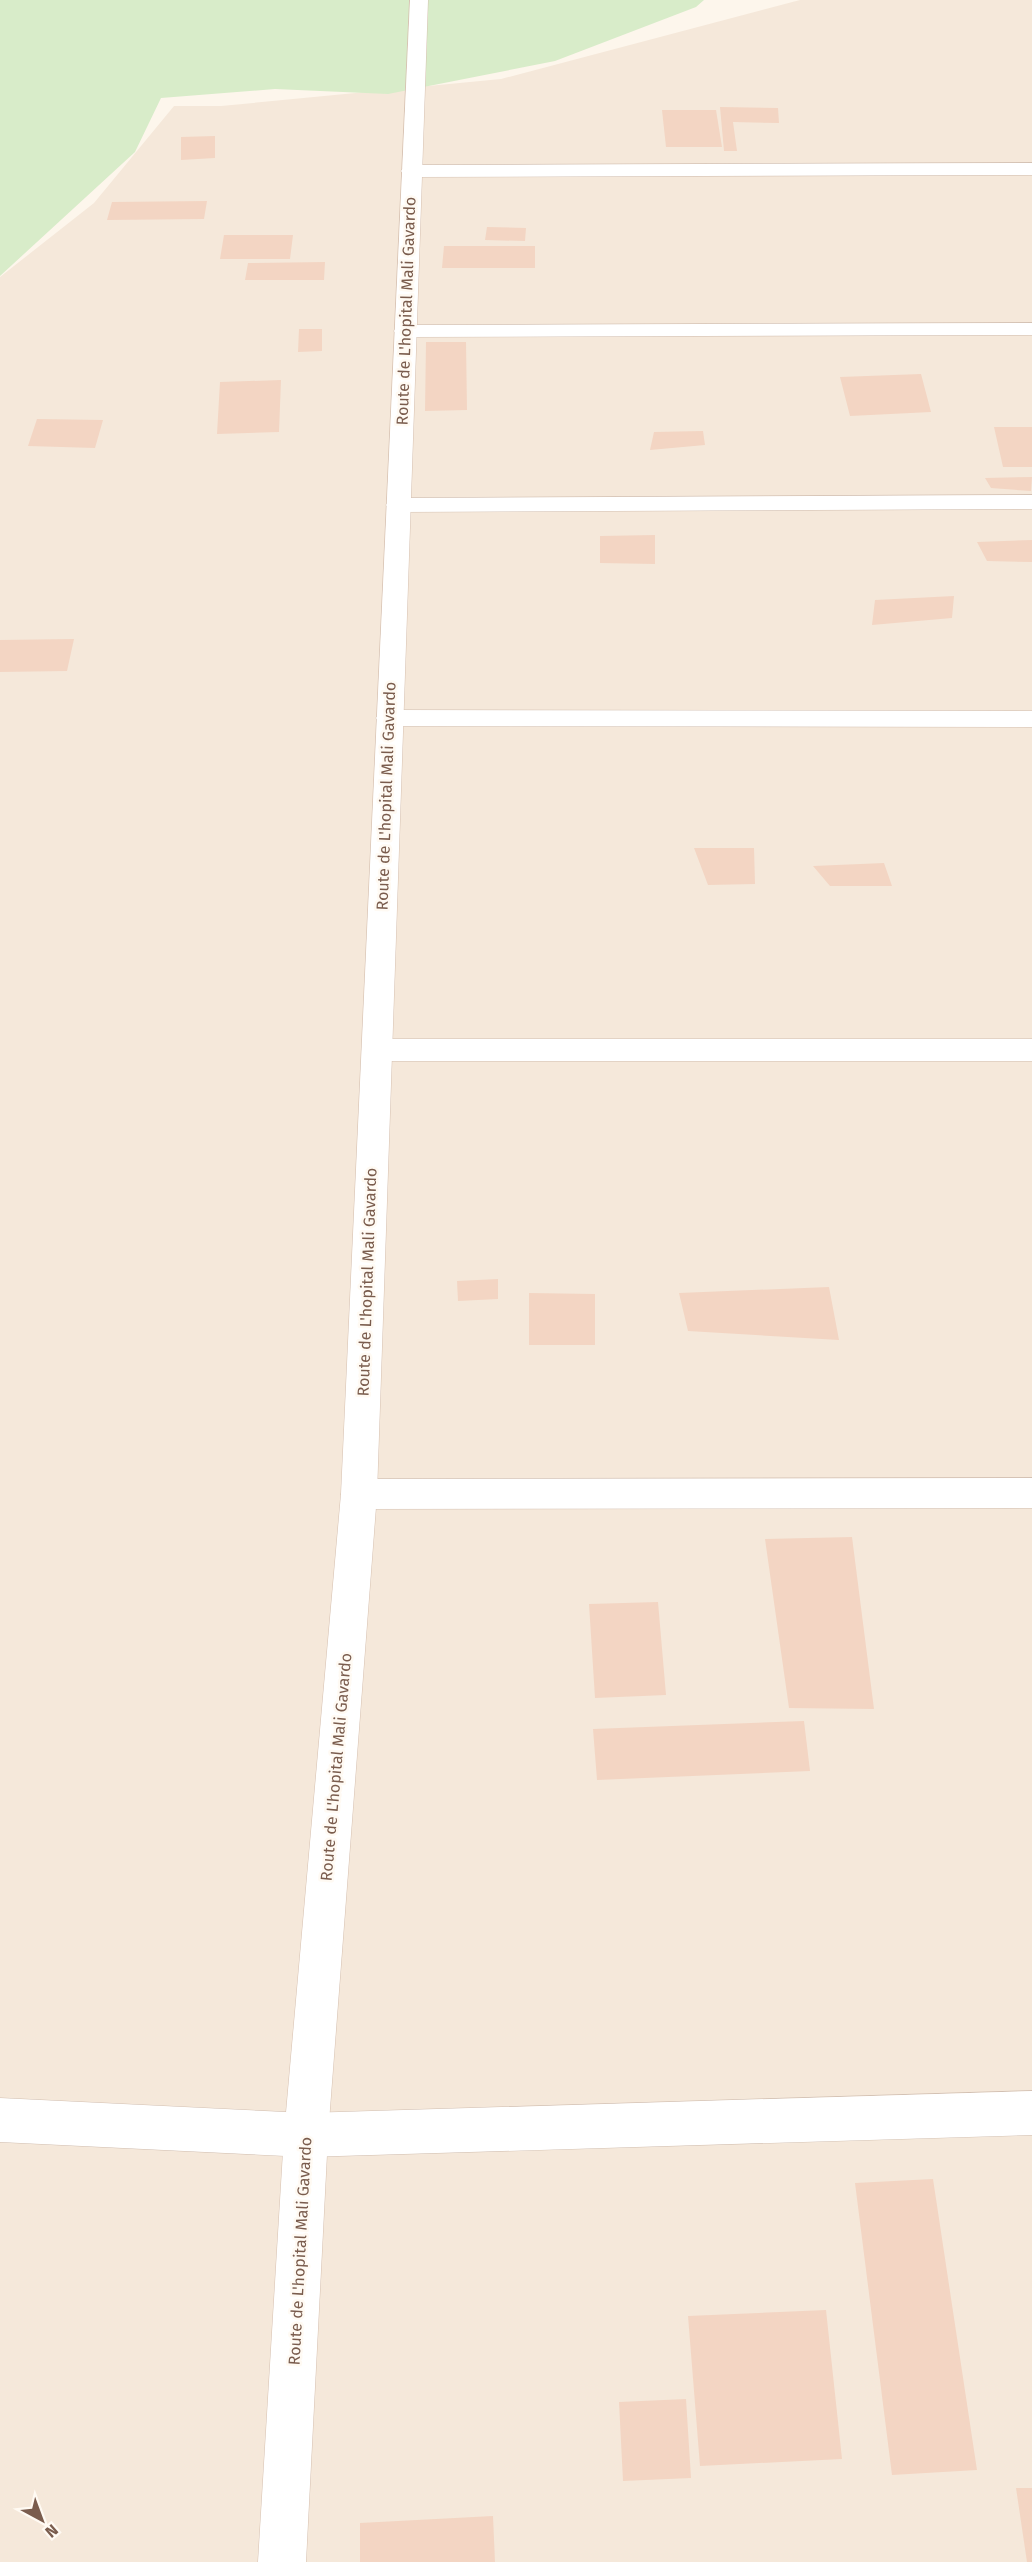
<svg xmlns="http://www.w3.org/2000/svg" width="1032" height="2562" viewBox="0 0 1032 2562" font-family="'Fira Sans',sans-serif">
  <rect width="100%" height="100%" fill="#fdf6ec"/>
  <path fill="#f5e8da" d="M800,0H1032V2562H0V277L94,203L174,106H221L501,79Z"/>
  <path fill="#d8ecc9" d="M0,0H704L696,7L555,61L388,94L275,89L161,98L135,152L0,276Z"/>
  <path fill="#f3d5c3" d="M720,107L778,108L779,123L733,122L737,151H724Z
    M662,110H716L722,147H666Z
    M215,136V158L181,160V137Z
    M207,201L204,219L107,220L112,202Z
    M487,227L526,228L525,241L485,240Z
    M224,235H293L290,259H220Z
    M444,246H535V268H442Z
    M325,262L324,280H245L248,263Z
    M299,329H322V351L298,352Z
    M426,342H466L467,410L425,411Z
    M921,374L931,412L850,416L840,377Z
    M281,380L279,432L217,434L220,382Z
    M37,419L103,420L95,448L28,446Z
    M994,427H1032V467H1003Z
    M703,431L705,445L650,450L654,432Z
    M1032,477L1031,491L991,488L985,478Z
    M655,535V564L600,563V536Z
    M1032,540V562L987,561L977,542Z
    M954,596L952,618L872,625L875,600Z
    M74,639L67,671L0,672V640Z
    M694,848H754L755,884L708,885Z
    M884,863L892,886H830L813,866Z
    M498,1279V1299L458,1301L457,1281Z
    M829,1287L839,1340L688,1331L679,1293Z
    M529,1293L595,1294V1345H529Z
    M852,1537L874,1709L789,1708L765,1539Z
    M658,1602L666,1695L595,1698L589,1604Z
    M804,1721L810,1771L597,1780L593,1729Z
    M933,2179L977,2470L892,2475L855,2183Z
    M826,2310L842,2459L700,2466L688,2316Z
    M686,2399L691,2478L623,2481L619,2402Z
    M1016,2488H1032V2562H1027Z
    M493,2516L495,2562H360V2523Z"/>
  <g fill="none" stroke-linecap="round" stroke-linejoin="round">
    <g stroke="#d1beb0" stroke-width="1">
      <path id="street" d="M1032,163V175L411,177L404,175L401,171L404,167L411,165Z
        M1032,323V335L405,337L397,336L394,331L397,326L405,325Z
        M1032,495V509L398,512L390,510L386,505L390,500L398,498Z
        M389,710L1032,711V727L389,726L380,724L376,718L380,712Z
        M377,1039H1032V1061H377L366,1058L362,1050L366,1042Z
        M1032,1478V1508L359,1509L346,1505L341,1494L346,1483L359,1479Z
        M1032,2091V2135L306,2157L0,2142V2098L306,2113Z"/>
    </g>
    <g stroke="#d6c0b0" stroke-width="1">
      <path id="secondary" d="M410,0H428L377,1494L328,2135L306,2562H258L284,2135L341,1494Z"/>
    </g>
    <use href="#street" fill="#fff" fill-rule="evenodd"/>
    <use href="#secondary" fill="#fff" fill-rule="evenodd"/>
  </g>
  <g text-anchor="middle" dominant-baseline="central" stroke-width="5" stroke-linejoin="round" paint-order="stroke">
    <g font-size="16" fill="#7a5c4d" stroke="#fffaf3">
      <text transform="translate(406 311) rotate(-88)">Route de L'hopital Mali Gavardo</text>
      <text transform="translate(386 796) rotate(-88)">Route de L'hopital Mali Gavardo</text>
      <text transform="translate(367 1282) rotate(-88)">Route de L'hopital Mali Gavardo</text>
      <text transform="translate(336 1767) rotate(-85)">Route de L'hopital Mali Gavardo</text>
      <text transform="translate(300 2251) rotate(-87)">Route de L'hopital Mali Gavardo</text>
    </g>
  </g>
  <g transform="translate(42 2520) rotate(139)" stroke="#fffaf3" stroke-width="4.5" paint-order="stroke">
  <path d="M0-4.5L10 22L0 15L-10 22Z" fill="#7a5c4d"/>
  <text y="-9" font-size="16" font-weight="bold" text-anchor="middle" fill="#7a5c4d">N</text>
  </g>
</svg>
